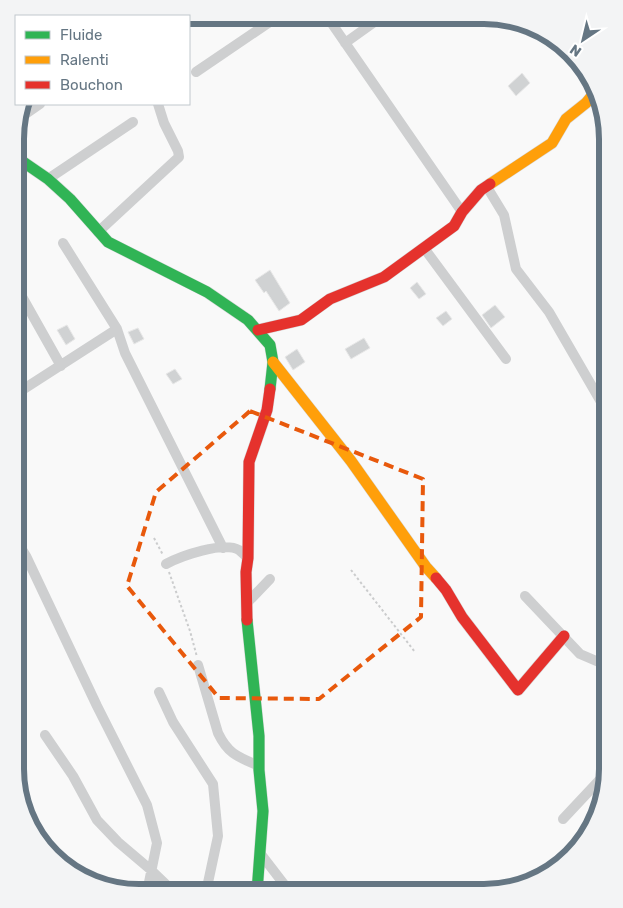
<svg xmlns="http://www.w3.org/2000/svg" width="623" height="908" viewBox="0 0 623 908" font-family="Rubik,sans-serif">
  <rect width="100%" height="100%" fill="#f9f9f9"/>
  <path fill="#d0d2d3" stroke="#e8e8e8" d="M522,73L530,83L516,96L508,86Z
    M270,270L290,303L279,311L266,291L264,293L255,280Z
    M417,282L426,294L419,299L410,288Z
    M495,305L505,317L491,328L482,315Z
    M446,311L452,319L443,326L436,318Z
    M67,325L75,339L66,345L57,330Z
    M138,328L144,339L134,344L128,332Z
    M364,338L370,348L351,359L345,349Z
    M297,349L305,362L293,370L285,357Z
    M175,369L182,379L173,384L166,374Z"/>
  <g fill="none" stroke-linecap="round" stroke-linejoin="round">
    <g stroke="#d5d6d7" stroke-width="12">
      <path id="fast" d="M16,157L48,179L70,199L108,242L207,292L248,320L270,345L273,362L270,389
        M247,620L259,736V770L263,811L257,892"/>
    </g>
    <g stroke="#d5d6d7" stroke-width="12">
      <path id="slow" d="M490,184L552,143L566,119L586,103L596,91V86
        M273,362L351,461L426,567L436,578"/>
    </g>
    <g stroke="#d5d6d7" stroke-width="12">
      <path id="jam" d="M258,330L301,320L330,299L384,277L454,226L462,212L481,190L490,184
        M436,578L446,590L462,617L518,690L564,636
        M247,620L246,572L248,558L249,462L267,410L270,389"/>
    </g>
    <path stroke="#cbcccd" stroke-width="2" stroke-dasharray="2.5 2.5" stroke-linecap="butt" d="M16,438L23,420
      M154,538L163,555
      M351,570L415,652
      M169,572L190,631L197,657"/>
    <path stroke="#cecfd0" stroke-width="10" d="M328,18L462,212
      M345,43L380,18
      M196,72L274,19
      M17,120L40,104
      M48,179L133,122
      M487,187L504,215L516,269L549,312L608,414
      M98,232L179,157L178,151L164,123L158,104
      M63,243L117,329L125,353L223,548
      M424,248L506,359
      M16,286L61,366
      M16,394L117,329
      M15,538L26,556L97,706L147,805L157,843L147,892
      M166,564C181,556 223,541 239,550C242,552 245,556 248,558
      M525,596L580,654L608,666
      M246,604L270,579
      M198,665L218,733C228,754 238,757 259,766
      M159,692L173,722L213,784L218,836L206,892
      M45,735L73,776L97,820L118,842L151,870L174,892
      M563,819L608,771
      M260,853L290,892"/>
    <use href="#fast" stroke="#30b455" stroke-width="11"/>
    <use href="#slow" stroke="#ff9f0a" stroke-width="11"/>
    <use href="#jam" stroke="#e5322d" stroke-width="11"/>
  </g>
  <path fill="none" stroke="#e8590c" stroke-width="4" stroke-dasharray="10 6" stroke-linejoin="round" d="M250,411L423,479L421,617L319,699L219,698L127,586L156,492Z"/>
  <path d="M0 0H623V908H0ZM139 24H484A115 115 0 0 1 599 139V769A115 115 0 0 1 484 884H139A115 115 0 0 1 24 769V139A115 115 0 0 1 139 24Z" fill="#f3f4f5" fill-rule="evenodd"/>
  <path fill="none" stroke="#657683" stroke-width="6" d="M139 24H484A115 115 0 0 1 599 139V769A115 115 0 0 1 484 884H139A115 115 0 0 1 24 769V139A115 115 0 0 1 139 24Z"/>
  <rect x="15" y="15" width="175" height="90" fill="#ffffff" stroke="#c1c8cd"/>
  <rect x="25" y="31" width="25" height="8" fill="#30b455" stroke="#c1c8cd"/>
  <text x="60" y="40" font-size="15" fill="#657683">Fluide</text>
  <rect x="25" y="56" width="25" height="8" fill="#ff9f0a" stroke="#c1c8cd"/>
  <text x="60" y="65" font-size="15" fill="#657683">Ralenti</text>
  <rect x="25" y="81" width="25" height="8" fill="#e5322d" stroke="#c1c8cd"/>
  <text x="60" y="90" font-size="15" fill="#657683">Bouchon</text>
  <g transform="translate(583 40) rotate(215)" stroke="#ffffff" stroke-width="4" paint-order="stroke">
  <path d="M0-4L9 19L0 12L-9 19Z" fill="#657683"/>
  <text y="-8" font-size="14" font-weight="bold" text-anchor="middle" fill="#657683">N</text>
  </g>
</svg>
